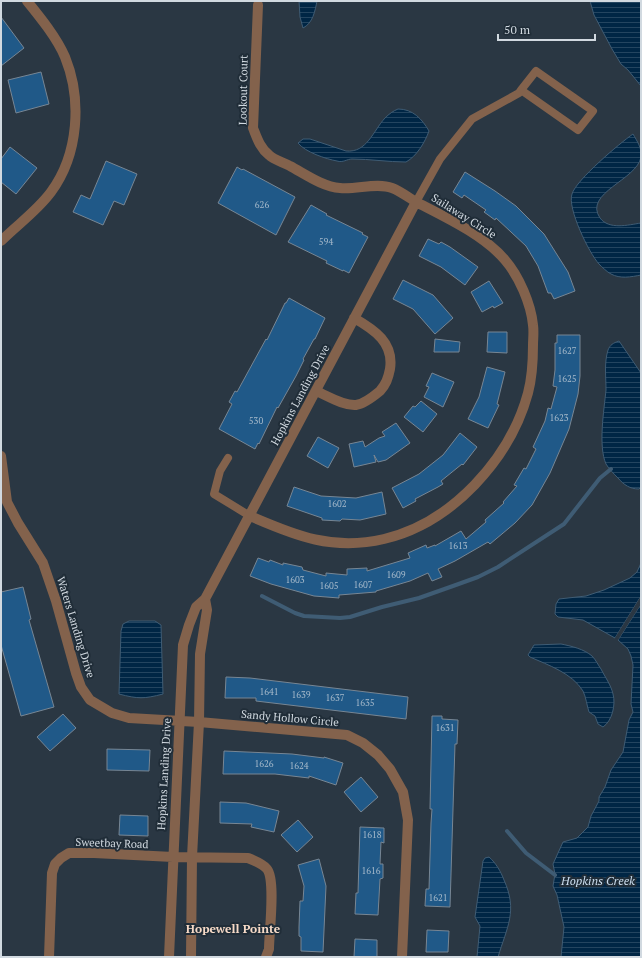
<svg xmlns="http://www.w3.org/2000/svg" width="642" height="958" viewBox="0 0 642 958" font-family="'PT Serif',serif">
  <defs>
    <pattern id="water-rules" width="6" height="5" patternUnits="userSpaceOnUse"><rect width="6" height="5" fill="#002645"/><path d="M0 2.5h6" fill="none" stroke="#244560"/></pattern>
  </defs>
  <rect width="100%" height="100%" fill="#2a3743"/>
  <path fill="url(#water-rules)" stroke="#3f5c74" d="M299,1H317C315,11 313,23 303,28L300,17Z
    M590,1H641V86L628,70L621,64L612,49L594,15Z
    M398,109C413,109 422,119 429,131C425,142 417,156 406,162C388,162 370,159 352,159C347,159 343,163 337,161C326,159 305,152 298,143L303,139H310L346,151C367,153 373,131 385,118C389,114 393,111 398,109Z
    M633,134C637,141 642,148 641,157C637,180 583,193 600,218C609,230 628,225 641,223V275C631,277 620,279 611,274C607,272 602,267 599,264C589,253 567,208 572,194C576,180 620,143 633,134Z
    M619,341L641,373V487L639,489C630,489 624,485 618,478C614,474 609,469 606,464C598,446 604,410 606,390C606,377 604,363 608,350C610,345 613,343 619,341Z
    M641,563V596L615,638L583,620L558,617L555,614L556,604L559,599L586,596L604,590L630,578L637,572Z
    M641,604V957H561L564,927L557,895L553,886L555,874L553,864L563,842L577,838L588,827L591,816L599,801V797L605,787L611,770L623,752L629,720L633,712L631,704L633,665L631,656L628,649L618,640Z
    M129,621H155L161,625L163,694C144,699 138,699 119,694L121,631L123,624Z
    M561,644C571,646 584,649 592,656C596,660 598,665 601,669C605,677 611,685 613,694C616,705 612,721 603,727L598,724L595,716L589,712C587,706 586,697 583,691C572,673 548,665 530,657L528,655L534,645Z
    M489,857C496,863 501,872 504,880C518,911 507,927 498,957H477L480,926L475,917L483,861L485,858Z"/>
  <path fill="#2a3743" d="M641,596L640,603L641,602V604L618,640L615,638Z"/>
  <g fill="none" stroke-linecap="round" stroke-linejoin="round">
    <path stroke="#3f5c74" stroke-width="4" d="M262,596L295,613L304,616L340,618L350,617L382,607L419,598L453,586L478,577L498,567L564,524L600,478L611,469
      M507,831L526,853L555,875"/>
  </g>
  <path fill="#205988" stroke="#778694" d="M1,17L24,48L1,66Z
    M41,72L49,104L16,113L8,80Z
    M10,147L37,168L16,194L1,182V159Z
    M106,161L137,174L124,205L114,201L103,225L73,212L81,195L90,199Z
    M237,167L242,170L243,169L295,197L276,235L218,203Z
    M465,172L495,191L516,206L544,234L568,272L575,291L554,299L551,293H548L538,266L526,246L496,218L495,220L484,212L486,210L464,195L462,198L453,192Z
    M311,205L327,214L326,215L363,233L362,234L368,237L349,273L343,270V271L326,263L327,261L288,242Z
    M428,239L439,244L441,242L450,247L478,267L465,285L441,267L419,256Z
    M403,280L433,295L453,318L435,334L413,309L393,299Z
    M489,281L503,303L494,308L493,306L482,312L471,292Z
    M289,298L325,318L315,339H314L303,359L304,360L296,376L278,408L277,407L259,444L258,443L255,449L219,429L232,404L229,402L235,391L237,392L266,339L267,340L285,303H286Z
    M488,332H507V353L487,352Z
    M557,335H580V376L578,394L569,429L550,473L532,505L515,523L490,544L488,542L455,561L438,569L442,577L432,581L428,573L410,581L376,591V592L339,595V598L314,596L271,584L250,576L258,558L269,562L270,560L283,565V563L302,567L303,570L326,576V573L347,575V569L367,568V571L410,558L408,553L426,545L427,548L435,545V546L461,531L466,539L486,522L485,520L504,503L503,502L517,486L514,485L524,468L526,469L536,449L533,447L545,421L548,408L551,409L557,387L553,386L555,370V343H557Z
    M435,339L460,342L459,352H434Z
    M487,367L505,372L497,404L499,405L488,428L468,419L479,397Z
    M432,373L454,382L443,407L424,397L429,387L426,386Z
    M421,401L437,414L423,432L404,417L413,406L415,407Z
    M396,423L410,443L386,460L378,462L374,455L376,462L354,467L349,444L363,441L365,447L379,438L385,436L382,432Z
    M460,433L477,447L463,465L462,464L441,481L443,484L438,487L415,499L416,501L403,508L392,488L419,474L443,455Z
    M318,437L339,448L328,468L307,456Z
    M294,487L321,496L356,498L382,492L386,514L360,520L342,519L340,521L322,520V518L287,506Z
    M23,587L31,619L29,620L54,707L21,716L1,645V592Z
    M226,677L250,678L408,697L406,719L256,701V698H225Z
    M63,714L76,728L50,751L37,737Z
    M432,716H442V719L458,720L457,744H455L450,907L425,906L426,889H429L431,823L432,809H430Z
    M107,749L150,750L149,771L107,770Z
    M224,751L292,754L324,758V757L343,763L336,785L309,776V778L275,774H223Z
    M361,777L378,797L361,812L344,792Z
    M220,802L246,803L279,811L274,832L251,827L252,824L220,823Z
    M120,815L148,816V836L119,835Z
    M298,820L313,837L297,852L281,835Z
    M360,827L384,828V843L381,842L380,864H383V878L380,879L378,915L355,914L356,893H358Z
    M319,859L326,886L323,952L301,951V937L299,936V927L300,901H303L304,886L298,865Z
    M427,930L449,931L448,952H426Z
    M355,939L377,940V957H354Z"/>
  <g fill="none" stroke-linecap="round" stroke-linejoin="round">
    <path stroke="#83624c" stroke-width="8" d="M416,202L440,159L472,119L519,93L521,90L536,71L593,111L578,130L521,90
      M228,458L220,471L214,494L250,516"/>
    <path stroke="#83624c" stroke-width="10" d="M1,241C18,224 37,211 51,192C79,154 82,99 65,57C57,38 40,17 27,1
      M316,391C328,396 343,406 356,405C364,404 374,396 380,391C386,384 388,379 390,369C394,343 375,330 354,318
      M1,456L7,502L18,523L43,563L56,601L76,673L81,687L90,700L112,713L129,718L199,722L347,735L363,743L378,755L390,769L403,792L408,820L402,957
      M250,516C296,536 333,551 384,539C452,523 510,459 528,393C532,378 533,360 533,345C533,339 534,332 533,325C531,304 519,276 505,260C484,235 445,217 416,202C408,197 400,191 392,188C377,182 356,190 340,188C323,187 305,174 290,166C283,162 274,160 269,155C260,148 257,138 253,128L258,5
      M49,957L52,873L55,864L61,858L69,853H94L173,857L248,858C253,860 263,864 267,869C276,880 269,933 269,949L266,957
      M169,957L183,645L189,625L196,607L205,599L416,202
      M191,957L192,857L199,722L200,654L207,610L205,599"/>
  </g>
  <g text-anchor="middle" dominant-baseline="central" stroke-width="4" stroke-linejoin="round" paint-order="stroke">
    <g font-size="9" fill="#a5b9ca">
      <text x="262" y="205">626</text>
      <text x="326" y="242">594</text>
      <text x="567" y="351">1627</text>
      <text x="567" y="379">1625</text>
      <text x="559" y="418">1623</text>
      <text x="256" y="421">530</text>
      <text x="337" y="504">1602</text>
      <text x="458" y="546">1613</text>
      <text x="396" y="575">1609</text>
      <text x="295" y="580">1603</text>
      <text x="363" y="585">1607</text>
      <text x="329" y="586">1605</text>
      <text x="269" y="692">1641</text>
      <text x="301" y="695">1639</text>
      <text x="335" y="698">1637</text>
      <text x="365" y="703">1635</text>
      <text x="445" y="728">1631</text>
      <text x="264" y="764">1626</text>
      <text x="299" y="766">1624</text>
      <text x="372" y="835">1618</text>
      <text x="371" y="871">1616</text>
      <text x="438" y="898">1621</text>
    </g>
    <g font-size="11" fill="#d1d9e0" stroke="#202d38">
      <text transform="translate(243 90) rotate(-89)">Lookout Court</text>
      <text transform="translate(464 216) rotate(32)">Sailaway Circle</text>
      <text transform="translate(300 395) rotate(-62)">Hopkins Landing Drive</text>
      <text transform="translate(76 627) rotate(73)">Waters Landing Drive</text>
      <text transform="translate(290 718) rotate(5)">Sandy Hollow Circle</text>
      <text transform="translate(164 774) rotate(-87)">Hopkins Landing Drive</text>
      <text transform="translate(112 843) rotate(2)">Sweetbay Road</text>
    </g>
    <g font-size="12" font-style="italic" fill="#cadced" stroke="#202d38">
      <text x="598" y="880">Hopkins Creek</text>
    </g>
    <g font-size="12" font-weight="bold" fill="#f6dac7" stroke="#202d38">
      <text x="233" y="928">Hopewell Pointe</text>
    </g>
  </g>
  <rect width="642" height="958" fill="none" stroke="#d1d9e0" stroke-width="4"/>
  <path d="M498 34v6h97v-6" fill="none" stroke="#d1d9e0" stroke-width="2"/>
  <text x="504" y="34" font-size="12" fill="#d1d9e0" stroke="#202d38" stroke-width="3" paint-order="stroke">50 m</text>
</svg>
